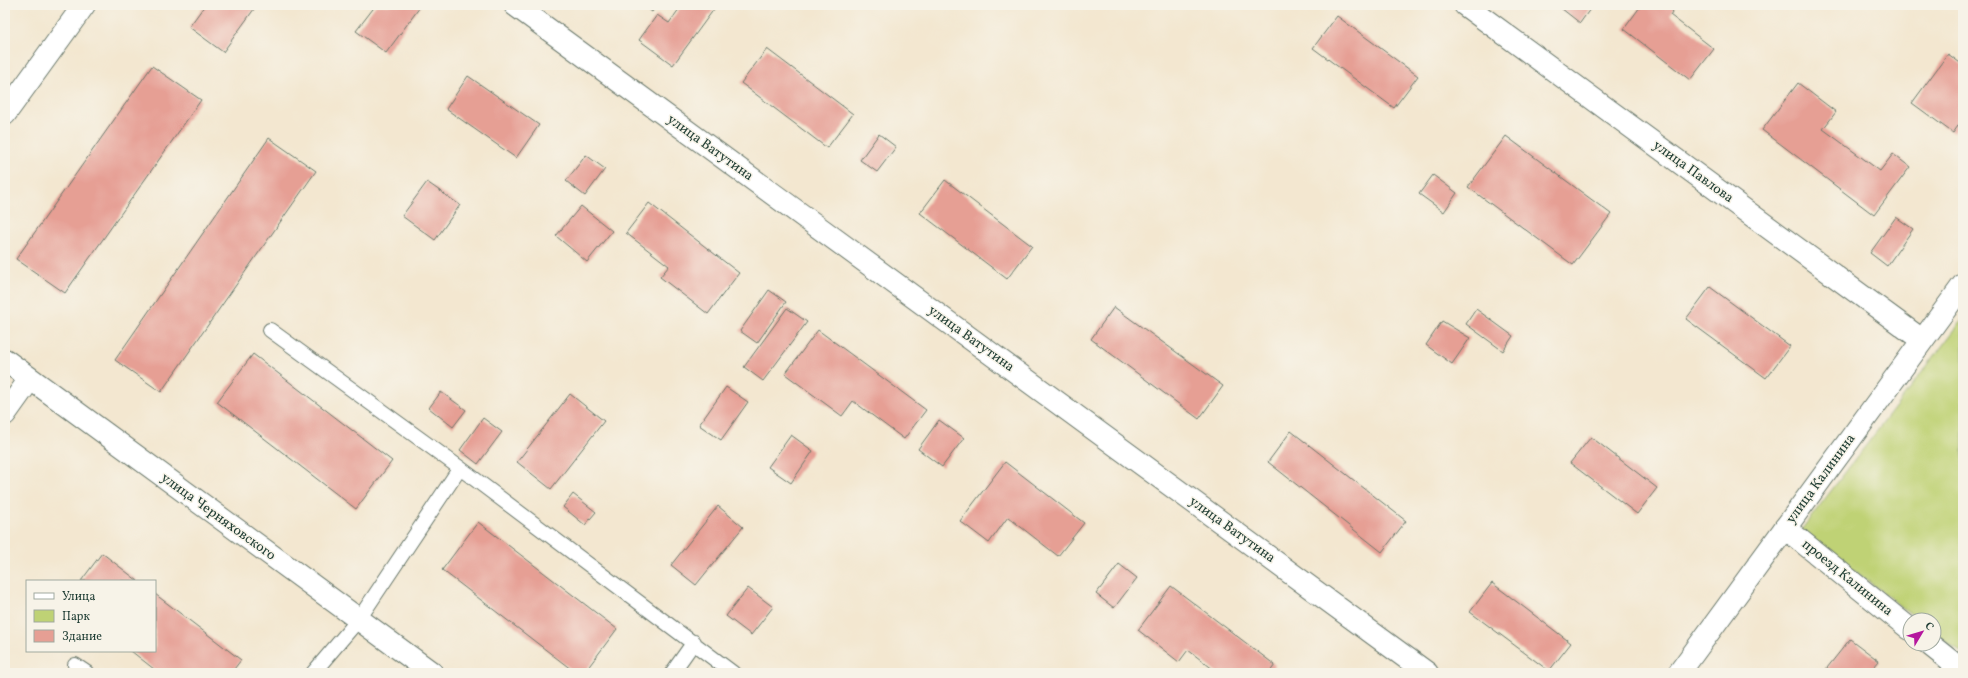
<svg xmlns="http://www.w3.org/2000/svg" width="1968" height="678" viewBox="0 0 1968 678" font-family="Vollkorn,serif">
  <rect width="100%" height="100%" fill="#f7f3e8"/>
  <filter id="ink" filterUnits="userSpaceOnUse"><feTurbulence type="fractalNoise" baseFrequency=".025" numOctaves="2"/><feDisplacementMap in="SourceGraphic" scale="8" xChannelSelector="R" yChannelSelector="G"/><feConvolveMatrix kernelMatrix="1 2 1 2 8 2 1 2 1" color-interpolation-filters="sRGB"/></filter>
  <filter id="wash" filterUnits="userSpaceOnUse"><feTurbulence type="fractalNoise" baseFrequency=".012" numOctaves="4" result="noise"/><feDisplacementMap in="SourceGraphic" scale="16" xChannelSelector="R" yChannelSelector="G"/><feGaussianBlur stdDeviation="0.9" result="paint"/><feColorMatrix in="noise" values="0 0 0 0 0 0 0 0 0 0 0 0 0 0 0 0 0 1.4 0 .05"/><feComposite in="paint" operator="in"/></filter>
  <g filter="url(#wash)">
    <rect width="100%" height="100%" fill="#f3e7d0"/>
    <path fill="#bfd275" stroke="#6f8854" d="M1963,319V654L1934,632V620H1919L1801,530Z"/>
    <g id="blocks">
      <path fill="#e69f94" d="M205,5H257L223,52L189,27Z
        M376,5H418L420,7L386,53L356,31Z
        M643,5H657L652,12Z
        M682,5H717L673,65L639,40L657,15L669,23Z
        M1557,5H1593L1580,23Z
        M1638,5H1677L1670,15L1714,49L1690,80L1624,29L1640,7Z
        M1337,16L1418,76L1394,108L1313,48Z
        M767,49L853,114L827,148L741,83Z
        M1948,54L1963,65V119L1953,133L1912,103Z
        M152,66L201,100L65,293L16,259Z
        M468,76L539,125L516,158L446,109Z
        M1798,83L1836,112L1823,129L1880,171L1893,154L1910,167L1874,215L1762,130Z
        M879,134L896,147L877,172L860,160Z
        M1506,136L1611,214L1573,265L1468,187Z
        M269,138L316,171L161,392L115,360Z
        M586,155L605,169L585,196L566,181Z
        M1433,175L1457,193L1444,212L1419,194Z
        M945,180L1032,246L1007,279L920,213Z
        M427,182L460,205L435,240L402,216Z
        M649,203L739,273L708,314L660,277L669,266L626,233Z
        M581,206L612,231L587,262L556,236Z
        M1896,217L1913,229L1887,266L1870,253Z
        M1710,287L1790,346L1766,378L1686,319Z
        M769,290L786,302L757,343L740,331Z
        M1114,307L1223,386L1199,419L1091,339Z
        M787,308L807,322L763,381L744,367Z
        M1476,309L1513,336L1503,351L1466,324Z
        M1442,321L1470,338L1452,364L1426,345Z
        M818,330L926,410L904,439L853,401L842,416L785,374Z
        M253,354L392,461L356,509L217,402Z
        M726,387L748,402L721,440L699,425Z
        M441,392L466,410L453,427L429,408Z
        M570,394L604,421L551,489L517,462Z
        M483,418L502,432L478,464L460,450Z
        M939,420L964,438L942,467L918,449Z
        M1291,431L1406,521L1382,552L1268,462Z
        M791,435L813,451L791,483L768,467Z
        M1591,437L1657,488L1637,514L1570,463Z
        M1005,462L1084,523L1058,556L1008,517L989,543L960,521Z
        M573,494L596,512L585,525L563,507Z
        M718,506L743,527L696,585L671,565Z
        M478,522L617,629L584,673H576L442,570Z
        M102,553L138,581H81Z
        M1119,564L1137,578L1114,608L1096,594Z
        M1492,583L1571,643L1549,671L1470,612Z
        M1171,586L1275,665L1269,673H1218L1188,650L1179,662L1138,630Z
        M748,588L773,607L751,635L726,616Z
        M155,594L241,660L231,673H159L131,651H155Z
        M1850,639L1879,661L1869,673H1823Z"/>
    </g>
  </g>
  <g filter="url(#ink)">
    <use href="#blocks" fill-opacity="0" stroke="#69786b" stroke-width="1"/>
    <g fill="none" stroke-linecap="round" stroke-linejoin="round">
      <g stroke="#69786b" stroke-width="16">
        <path id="service" d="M270,330L460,468L733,673
          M75,665L87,673
          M313,673L359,619L460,468
          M672,673L694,642"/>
      </g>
      <g stroke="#69786b" stroke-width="24">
        <path id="minor" d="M515,5L1427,673
          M1465,5L1922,340
          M5,114L84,5
          M5,360L432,673
          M5,414L30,379
          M1785,528L1910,629
          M1929,644L1963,671"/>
      </g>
      <g stroke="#69786b" stroke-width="24">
        <path id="tertiary" d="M1679,673L1963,285"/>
      </g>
      <use href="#service" stroke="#fff" stroke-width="14"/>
      <use href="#minor" stroke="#fff" stroke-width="22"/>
      <use href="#tertiary" stroke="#fff" stroke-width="22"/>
    </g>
  </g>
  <g text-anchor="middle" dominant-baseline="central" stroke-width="3" stroke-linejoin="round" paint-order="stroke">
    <g font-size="14" fill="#1f3d34" stroke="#f7f3e8">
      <text transform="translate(710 148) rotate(36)">улица Ватутина</text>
      <text transform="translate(1693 172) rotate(36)">улица Павлова</text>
      <text transform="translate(971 339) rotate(36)">улица Ватутина</text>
      <text transform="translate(1821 479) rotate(-54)">улица Калинина</text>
      <text transform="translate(218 517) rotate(36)">улица Черняховского</text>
      <text transform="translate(1232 530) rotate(36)">улица Ватутина</text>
      <text transform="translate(1847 578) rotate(39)">проезд Калинина</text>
    </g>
  </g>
  <rect width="1968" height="678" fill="none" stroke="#f7f3e8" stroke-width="20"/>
  <rect x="26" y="580" width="130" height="72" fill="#f7f3e8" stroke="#a1aaa0"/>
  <rect x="34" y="593" width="20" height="6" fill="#ffffff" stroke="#a1aaa0"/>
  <text x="62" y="600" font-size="12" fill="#1f3d34">Улица</text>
  <rect x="34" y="610" width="20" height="12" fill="#bfd275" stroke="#a1aaa0"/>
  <text x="62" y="620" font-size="12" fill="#1f3d34">Парк</text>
  <rect x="34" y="630" width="20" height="12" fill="#e69f94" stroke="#a1aaa0"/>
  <text x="62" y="640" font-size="12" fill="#1f3d34">Здание</text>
  <g transform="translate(1922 632) rotate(52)"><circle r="19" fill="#f7f3e8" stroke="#a1aaa0"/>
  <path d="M0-3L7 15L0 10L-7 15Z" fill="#b5179e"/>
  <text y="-6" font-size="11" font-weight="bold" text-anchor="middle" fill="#1f3d34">С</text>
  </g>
</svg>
